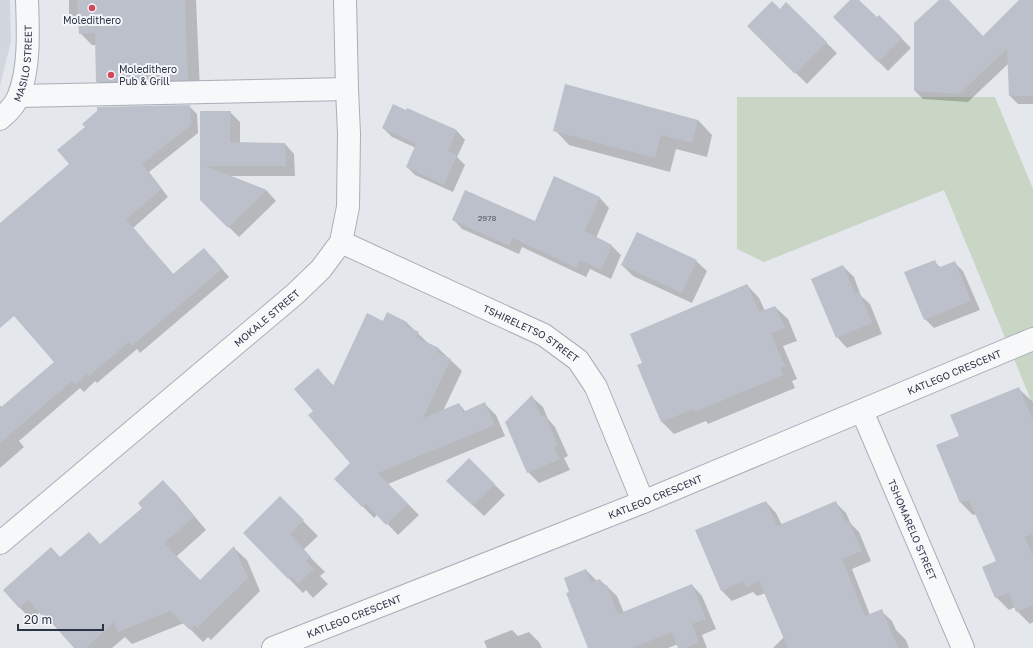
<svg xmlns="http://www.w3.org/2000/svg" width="1033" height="648" viewBox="0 0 1033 648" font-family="'Golos Text',sans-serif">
  <rect width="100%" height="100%" fill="#e4e7ec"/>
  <path fill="#d2d6de" d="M0,0H10L11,41L0,86Z"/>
  <path fill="#c9d6c5" d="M737,97H995L1033,189V405L944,190L764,262L737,249Z"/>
  <path fill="#0003" d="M69,0H196L200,91L109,93L97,81L96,45H92L80,33V25L69,15Z
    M851,0H855L877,19L879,16L911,48L888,71L834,17Z
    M1021,0H1029L1033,4V104H1018L1010,96L1009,63L968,102L923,99L915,91L984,37Z
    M786,4L837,53L807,84L748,26L780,10Z
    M189,106L197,114L198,133L149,172L168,197L133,228L174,275L212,257L229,277L140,353L137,349L97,383L95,381L84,392L80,388L19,441L24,447L0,468V405L2,408L55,362L0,284V224Z
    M408,109L457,131L465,140L457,157L465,165L453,192L415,175L407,167L416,148L392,137L383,128L406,112Z
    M201,112H230L240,122V144H285L294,154L295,176H228L267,191L276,201L239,237L201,200Z
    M698,120L712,135L707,157L676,149L670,172L569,145L555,130Z
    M555,178L600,198L609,208L596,238L611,245L621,255L611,279L590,269L586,277L522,247L519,254L462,229L453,219L536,223Z
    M696,261L707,271L692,303L633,276L622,265Z
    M934,261L941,268L954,262L963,271L980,310L934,328L925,319Z
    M843,266L854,277L861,296L870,304L882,334L847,348L837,337Z
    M747,285L759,298L765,311L775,307L788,319L797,341L783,346L797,379L792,381L795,388L708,424L706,421L674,434L662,422L639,366Z
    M383,322L407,323L429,344L439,349L462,371L443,411L459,404L466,412L485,404L496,415L505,436L388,484L419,515L398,535L378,514L374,518L336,479L352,463L314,411L318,370L334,386Z
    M1019,389L1032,401L1033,404V622L1030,624L1017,611L1015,607L1009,610L996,597L997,561L976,514L973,515L961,503L937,446L960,436Z
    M532,397L543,407L548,419L555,427L568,456L564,458L570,470L539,483L528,472Z
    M469,459L505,495L484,516L458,491Z
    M163,481L176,494L206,530L176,557L201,581L234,548L247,560L260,591L211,640L208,637L203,642L184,623L132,644L125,637L112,648H75L56,627L40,612L32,620L19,607L61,558L100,545L143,508Z
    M280,498L318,536L303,550L325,572L320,576L328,584L313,598L306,590L303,593L244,533Z
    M766,502L776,513L782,525L836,503L846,513L851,524L859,532L871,561L852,569L870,615L881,611L892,621L896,630L906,640L909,648H773L784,637L766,593L757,596L753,592L732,601L722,591Z
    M586,570L597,581L600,580L617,596L624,613L692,585L702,596L716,629L702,635L707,648H679L678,644L668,648H589L570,592Z
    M512,630L518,636L529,632L539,642L542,648H487L484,641Z"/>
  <path fill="#bbc0ca" d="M77,0H185L188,80L96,82L95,33L79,34Z
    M850,0H859L877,17L879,15L902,38L878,62L833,17Z
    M939,0H949L983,36L1019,0H1033V96H1009L1007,49L959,94L914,91V23Z
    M772,1L780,9L786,2L827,42L795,74L747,26Z
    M565,84L698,120L692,143L661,135L655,158L553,131Z
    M393,104L406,110L407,108L457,130L448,151L457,155L444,185L406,167L416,144L382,128Z
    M190,105L191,125L142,164L162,189L126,219L173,274L204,248L222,269L132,346L129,342L89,376L87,374L75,385L72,381L0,443V408L54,362L14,316L0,328V223L69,164L57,150L85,127L82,124L97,111V107Z
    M200,111H231L230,142L285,143L286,166H206L267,190L228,228L200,200Z
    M554,176L600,197L585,231L612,245L601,270L580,260L576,268L513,238L509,246L452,220L465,190L535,221Z
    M637,232L697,260L682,293L621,265Z
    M935,260L938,268L955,261L971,301L924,320L904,272Z
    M843,265L855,294L859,292L872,323L836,338L811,279Z
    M747,284L759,312L775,306L785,328L771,333L785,366L780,368L783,375L695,412L694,409L661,422L637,365L642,363L630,334Z
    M387,312L407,322L406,326L419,332L416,337L439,348L437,352L451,359L423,418L459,403L463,412L485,402L495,425L378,473L408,504L386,525L366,504L362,507L334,479L350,463L308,415L313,411L294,389L318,368L333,386L367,313L383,321Z
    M1019,387L1033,420V534L1025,537L1033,556V605L1016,612L1009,593L995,598L982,567L996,561L969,500L960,503L936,445L959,436L950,415Z
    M532,395L541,416L545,415L558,445L554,447L560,459L527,473L505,422Z
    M469,458L495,484L473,506L446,481Z
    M163,480L194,517L164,543L200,580L234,546L248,578L197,628L195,625L190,630L170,611L118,632L114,622L86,648H74L44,614L42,616L28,600L19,608L3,590L51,547L60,557L89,532L100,544L142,508L138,503Z
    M280,496L304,520L290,534L311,557L306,561L314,569L298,584L290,576L288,579L243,533Z
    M766,501L777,526L836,501L845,522L848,520L862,551L842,559L865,616L882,609L898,648H788L759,581L746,587L744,581L721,591L695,530Z
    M586,569L591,582L600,579L603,586L607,585L618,614L692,584L706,619L692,624L699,642L685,648H678L672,632L632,648H588L566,593L569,592L564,578Z"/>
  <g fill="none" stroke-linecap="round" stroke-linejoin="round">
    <g stroke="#a9aeb7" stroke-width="24">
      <g id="minor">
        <path d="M19,96L347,89"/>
        <path id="s1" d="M0,119C7,113 16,104 19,95C30,67 28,30 27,0"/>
        <path id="s2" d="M341,242L544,335L578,360L596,387L643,502"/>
        <path id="s3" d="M862,411L963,648"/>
        <path id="s4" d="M0,543L295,294L321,269L341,242L348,207L349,134L347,89L345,0"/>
        <path id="s5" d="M273,648L643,502L1033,339"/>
      </g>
    </g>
    <use href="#minor" stroke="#f7f8fa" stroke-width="22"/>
  </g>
  <g fill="#d1495b" stroke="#f4f6f9" stroke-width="1.5">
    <circle cx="92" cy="8" r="4"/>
    <circle cx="111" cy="75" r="4"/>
  </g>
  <g text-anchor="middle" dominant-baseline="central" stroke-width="4" stroke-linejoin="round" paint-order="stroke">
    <g font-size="8" fill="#4f5766">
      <text x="487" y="218">2978</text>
    </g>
    <g font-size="10" fill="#2b3445" stroke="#f4f6f9">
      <text x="92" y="20">Moledithero</text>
      <text x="119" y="69" text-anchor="start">Moledithero<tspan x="119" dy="12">Pub &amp; Grill</tspan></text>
    </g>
    <g font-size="10" fill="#2b3445" stroke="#f4f6f9">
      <text stroke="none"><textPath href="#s1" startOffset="63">MASILO STREET</textPath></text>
      <text stroke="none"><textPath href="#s4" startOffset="349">MOKALE STREET</textPath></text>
      <text stroke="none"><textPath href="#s2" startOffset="211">TSHIRELETSO STREET</textPath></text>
      <text stroke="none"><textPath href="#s5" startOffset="735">KATLEGO CRESCENT</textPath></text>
      <text stroke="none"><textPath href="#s5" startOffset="411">KATLEGO CRESCENT</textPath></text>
      <text stroke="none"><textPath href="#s3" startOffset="129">TSHOMARELO STREET</textPath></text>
      <text stroke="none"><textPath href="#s5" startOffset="87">KATLEGO CRESCENT</textPath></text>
    </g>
  </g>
  <path d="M18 624v6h85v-6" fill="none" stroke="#2b3445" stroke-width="2"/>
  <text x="24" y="624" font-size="12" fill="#2b3445" stroke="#f4f6f9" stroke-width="3" paint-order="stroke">20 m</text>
</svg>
